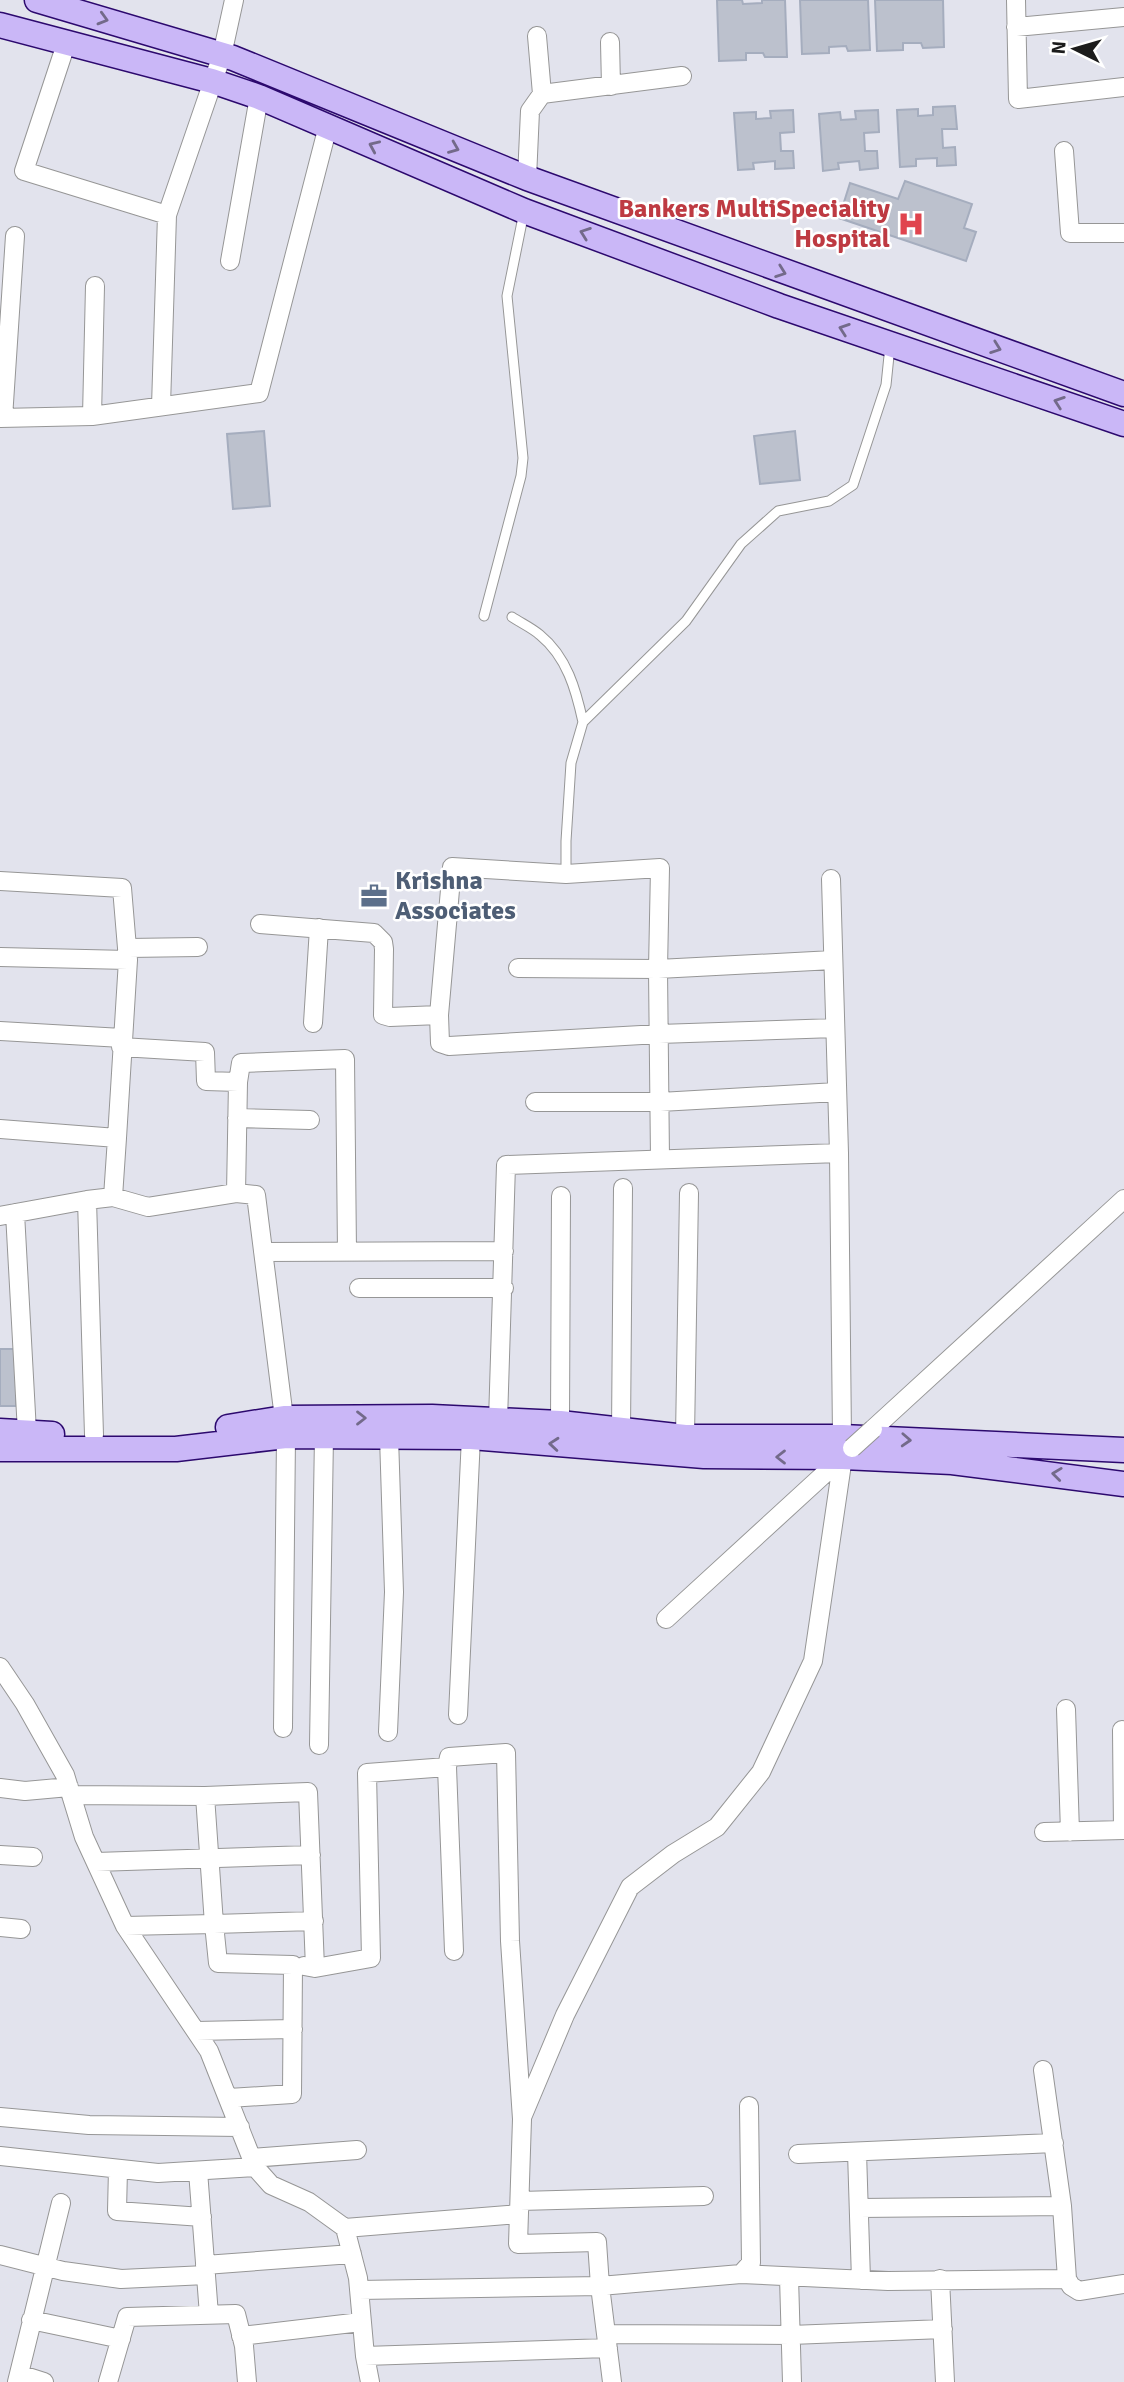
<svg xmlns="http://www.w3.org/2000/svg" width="1124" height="2382" viewBox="0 0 1124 2382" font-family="Signika,sans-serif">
  <rect width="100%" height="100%" fill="#e2e3ed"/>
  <path fill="#bcc1cd" stroke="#a5adbe" stroke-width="2" d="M717,0H742L743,4L762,3V0H785L787,57H765L763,53H746V60L719,61Z
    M800,0H868L870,50L848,51L846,46L829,47V53L802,54Z
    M875,0H943L944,47L923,48L921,43H903V50L877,51Z
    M955,106L957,129H942L943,148L955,147L956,165L937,166V158L916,159V166L900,167L897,110L918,109V116L933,115V107Z
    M793,110L794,132L780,133L781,151H793L794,168L775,169V161L753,163L754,169L738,170L734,113L756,112V119L771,118L770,111Z
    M878,110L879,132L864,133L865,151H877L878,168L860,170L859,161L838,163L839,169L823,171L819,114L840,112L841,120L856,119L855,111Z
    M905,181L972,204L964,228L976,232L966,261L839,218L850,183L898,199Z
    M264,431L270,506L233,509L227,434Z
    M795,431L800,480L760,484L754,436Z
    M0,1349H18L16,1406H0Z"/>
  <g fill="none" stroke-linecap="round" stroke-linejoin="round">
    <g stroke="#969696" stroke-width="11">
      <path id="lane" d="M484,616L521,476L523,458L507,296L524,212
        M512,617C521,623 532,628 540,635C567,657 576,690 583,722
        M566,874V841L571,763L583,722L686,621L741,544L778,511L829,501L853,485L886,385L890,346"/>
    </g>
    <g stroke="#969696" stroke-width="20">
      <path id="street" d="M1016,0L1018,99L1124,87
        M1016,27L1124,17
        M537,36L542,94
        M610,42L611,86
        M66,44L24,171L167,215
        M1064,151L1070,233H1124
        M527,178L530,111L542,94L682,76
        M230,261L259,97
        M161,406L167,215L222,55L234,0
        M92,416L95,286
        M0,418L92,416L259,393L328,126
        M3,418L15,236
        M831,879L839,1153L842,1437
        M0,881L122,888L128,960
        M260,924L374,933L383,942L384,949L383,1015L390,1017L439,1015
        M128,948L198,947
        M0,957L128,960L117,1138L0,1129
        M518,968L658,969L660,868L566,874L452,867L439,1015L440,1043L449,1046L659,1034L835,1028
        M313,1023L319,928
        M0,1031L122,1038
        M121,1047L205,1052L206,1081L238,1082L236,1193L256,1195L284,1418
        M238,1082L241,1063L345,1059L347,1252
        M535,1102H660L837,1092
        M237,1118L310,1120
        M660,1159L658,969L833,960
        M113,1197L148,1207L236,1193
        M15,1213L27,1432
        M0,1216L87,1200
        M263,1252L504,1251
        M359,1288H504
        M498,1421L506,1165L839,1153
        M560,1423L561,1196
        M873,1429L1124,1199
        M621,1431L623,1188
        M94,1435L87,1200L113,1197L117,1138
        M685,1437L689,1193
        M666,1619L845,1455
        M0,1667L25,1704L65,1775L84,1837L125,1926L209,2051L255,2167L271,2185L309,2202L345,2228L358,2278L365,2356L370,2382
        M1066,1709L1070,1832
        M458,1715L471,1437
        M283,1728L286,1436
        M1122,1730L1123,1830
        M388,1732L394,1592L389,1437
        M319,1745L324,1436
        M447,1767L449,1757L506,1753L510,1941L522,2119L518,2244L597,2242L600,2286L741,2274L888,2281L1067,2279L1062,2206L1043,2070
        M0,1788L25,1791L69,1787
        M71,1795L205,1796L214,1924L125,1926
        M205,1796L308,1792L315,1968L304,1966
        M1044,1832L1124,1830
        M0,1855L33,1857
        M96,1862L311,1855
        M0,1927L21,1929
        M315,1968L371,1958L367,1773L447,1767L454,1951
        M196,2031L293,2029
        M229,2098L292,2094L293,1965L218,1963L214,1924L314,1921
        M523,2115L565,2015L630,1887L673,1854L717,1827L761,1772L813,1661L843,1457
        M0,2117L89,2125L240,2127
        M857,2152L861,2280
        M798,2154L1054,2143
        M0,2156L158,2173L255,2167
        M252,2158L357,2150
        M118,2169L117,2211L202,2217
        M198,2171L209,2315
        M520,2201L704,2196
        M859,2208L1062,2206
        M345,2228L519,2214
        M0,2255L63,2271L121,2279L206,2275
        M205,2265L352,2254
        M741,2274L751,2263L749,2106
        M789,2277L792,2382
        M940,2279L945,2382
        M1067,2279L1071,2286L1079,2291L1124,2284
        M359,2290L600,2286L612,2382
        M31,2320L121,2339
        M606,2334L791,2335L943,2329
        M241,2336L361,2322
        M365,2356L608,2348
        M19,2374L44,2382
        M17,2382L61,2203
        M108,2382L127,2317L236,2314L244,2346L247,2382"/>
    </g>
    <g stroke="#2c096e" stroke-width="27">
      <path id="secondary" d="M37,0L233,58L527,178L1124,394
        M0,25L212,81L259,97L524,211L779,306L1124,424
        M228,1427L284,1418L432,1417L560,1423L685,1437H842L1124,1450
        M0,1431L52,1434
        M0,1449H176L286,1436L471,1437L704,1456L843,1457L952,1462L1124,1484"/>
    </g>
    <use href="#lane" stroke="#fff" stroke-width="9"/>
    <use href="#street" stroke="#fff" stroke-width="18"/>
    <use href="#secondary" stroke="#cab7f7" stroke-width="24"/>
    <g stroke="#969696" stroke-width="20" stroke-linecap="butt">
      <path id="street-bridge" d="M852,1448L873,1429"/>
    </g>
    <use href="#street-bridge" stroke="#fff" stroke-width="18"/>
  </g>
  <defs><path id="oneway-chevron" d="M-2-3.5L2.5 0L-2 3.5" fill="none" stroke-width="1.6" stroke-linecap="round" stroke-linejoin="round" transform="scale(1.75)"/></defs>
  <g stroke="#736a8a">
    <use href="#oneway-chevron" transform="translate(103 19) rotate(16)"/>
    <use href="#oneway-chevron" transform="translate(374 146) rotate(-156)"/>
    <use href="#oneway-chevron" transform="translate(454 148) rotate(22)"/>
    <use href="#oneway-chevron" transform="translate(585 233) rotate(-160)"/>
    <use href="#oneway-chevron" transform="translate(781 272) rotate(20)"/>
    <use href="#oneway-chevron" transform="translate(844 329) rotate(-161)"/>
    <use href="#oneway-chevron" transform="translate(996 348) rotate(20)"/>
    <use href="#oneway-chevron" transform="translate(1059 402) rotate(-161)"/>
    <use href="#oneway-chevron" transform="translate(361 1418)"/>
    <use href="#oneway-chevron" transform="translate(906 1440) rotate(3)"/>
    <use href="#oneway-chevron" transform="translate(554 1444) rotate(-175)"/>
    <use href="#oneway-chevron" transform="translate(781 1457) rotate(180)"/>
    <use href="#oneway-chevron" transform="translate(1057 1474) rotate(-173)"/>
  </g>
  <defs>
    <g id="hospital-bare" transform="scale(2.1)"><path d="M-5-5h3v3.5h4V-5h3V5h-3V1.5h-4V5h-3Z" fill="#e0444e" stroke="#fff" stroke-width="2.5" paint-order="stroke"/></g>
    <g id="office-bare" transform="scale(2.1)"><path d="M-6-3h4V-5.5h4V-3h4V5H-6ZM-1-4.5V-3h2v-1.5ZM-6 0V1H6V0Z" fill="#5c6f8a" stroke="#fff" stroke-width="2.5" paint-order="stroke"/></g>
  </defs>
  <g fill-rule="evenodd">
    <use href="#hospital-bare" x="911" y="224"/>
    <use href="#office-bare" x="374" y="896"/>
  </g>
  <g text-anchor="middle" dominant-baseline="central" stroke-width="5" stroke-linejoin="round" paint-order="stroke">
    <g font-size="26" font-weight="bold" fill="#be3a42" stroke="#fff" text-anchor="end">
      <text x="890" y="209">Bankers MultiSpeciality<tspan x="890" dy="30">Hospital</tspan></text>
    </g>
    <g font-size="26" font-weight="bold" fill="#4e5e75" stroke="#fff" text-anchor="start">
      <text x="395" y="881">Krishna<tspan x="395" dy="30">Associates</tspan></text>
    </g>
  </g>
  <g transform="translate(1075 49) rotate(275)" stroke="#ffffff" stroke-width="5" paint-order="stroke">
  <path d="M0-5L12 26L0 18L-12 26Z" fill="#1c1c1c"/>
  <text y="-10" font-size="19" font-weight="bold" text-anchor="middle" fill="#1c1c1c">N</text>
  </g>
</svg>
